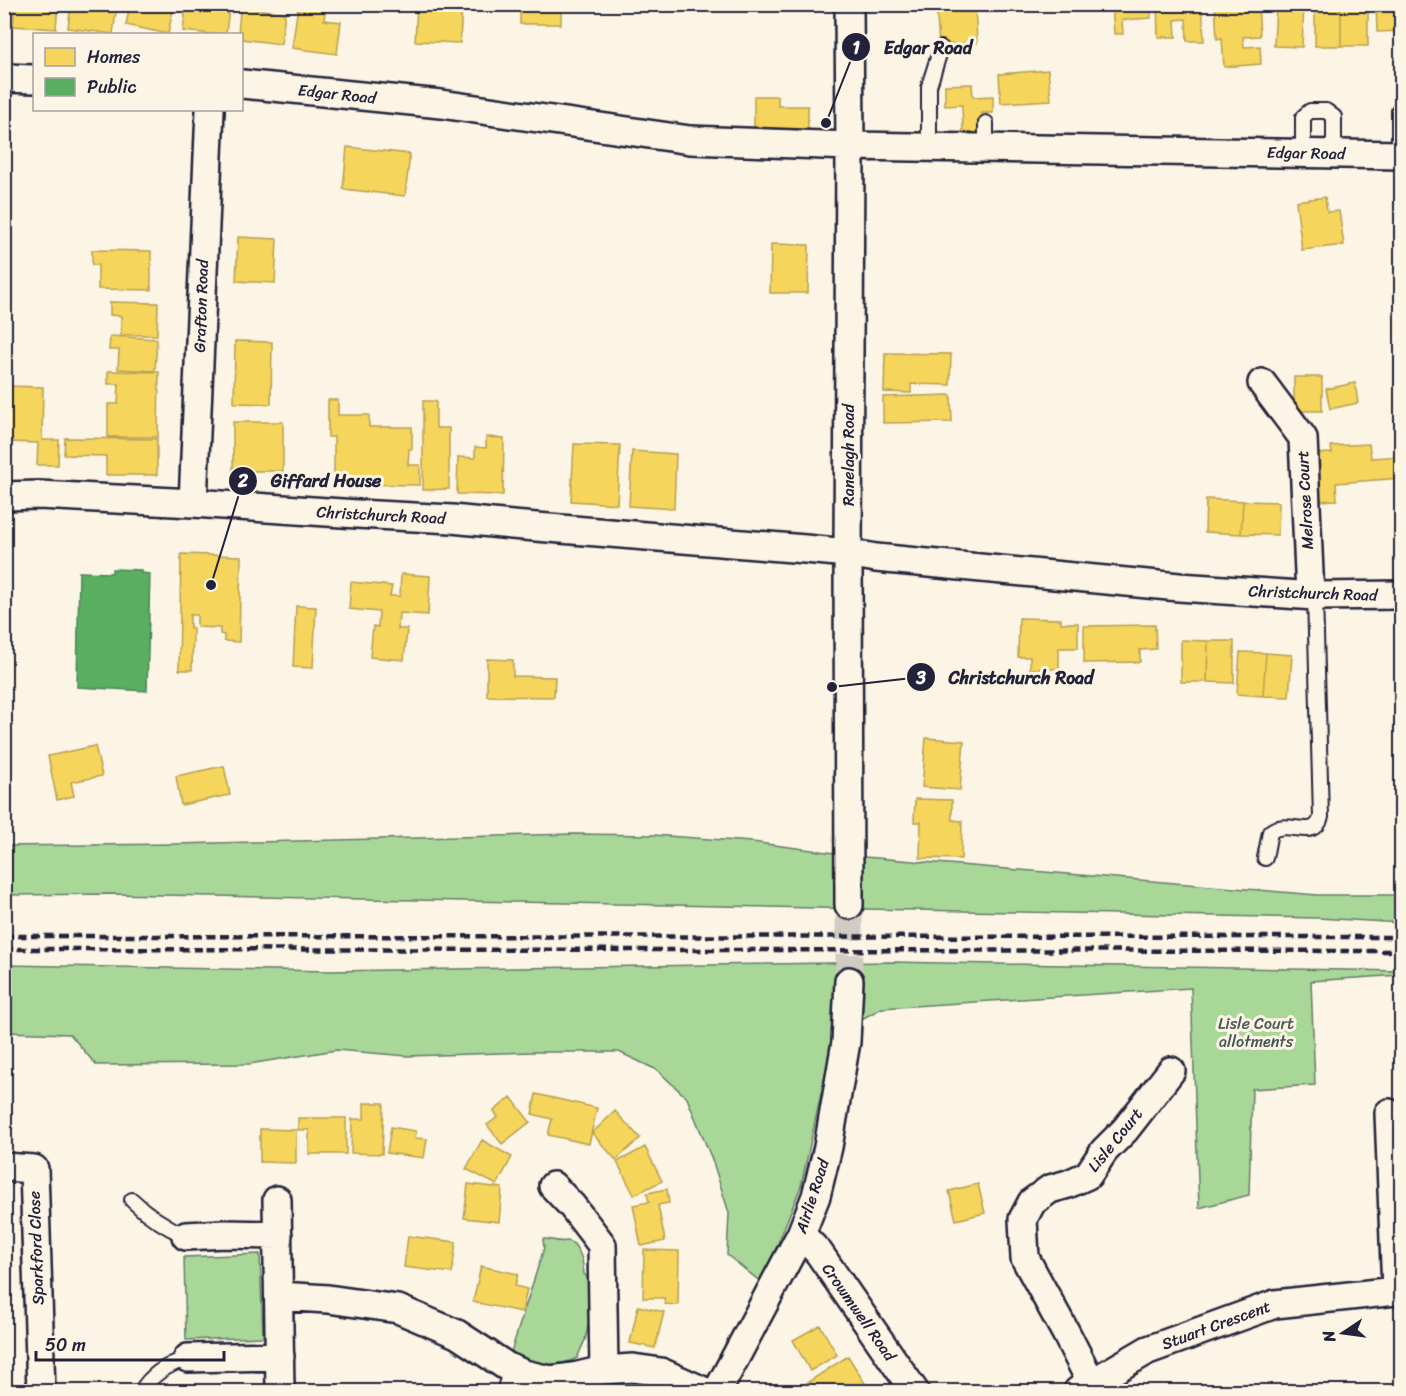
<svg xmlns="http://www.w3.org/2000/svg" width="1406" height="1396" viewBox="0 0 1406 1396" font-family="Sriracha,sans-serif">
  <rect width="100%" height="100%" fill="#fcf5e5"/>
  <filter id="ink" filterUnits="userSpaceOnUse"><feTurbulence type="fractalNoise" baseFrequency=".0167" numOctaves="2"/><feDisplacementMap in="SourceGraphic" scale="12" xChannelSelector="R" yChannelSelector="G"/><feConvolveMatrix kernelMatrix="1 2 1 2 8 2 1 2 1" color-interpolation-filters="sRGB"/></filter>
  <g filter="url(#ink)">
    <path fill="#a8d798" stroke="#657c6a" stroke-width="1.5" d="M575,834L653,835L752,842L865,857L1317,895H1401V923L1318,918L112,894L5,895L4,846L176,844Z
      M889,962L1402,971L1401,975L1311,981L1315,1085L1252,1089L1249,1195L1199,1208L1191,988L882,1008L834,1034L801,1186L762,1283L727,1255L729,1213L713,1162L687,1098L657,1070L619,1052H532L408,1056L336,1050L249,1064L96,1065L70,1034L5,1032V965L330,971Z
      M543,1239C552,1239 558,1243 568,1241L574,1244L578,1250L582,1259L584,1274L591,1281L590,1317L585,1340L577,1358C552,1370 534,1363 511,1352L544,1248Z
      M260,1254L263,1337L186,1340L184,1257Z"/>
    <path fill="#f6d55c" stroke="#b69f52" stroke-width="1.5" d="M15,4H58L56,29L13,26Z
      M71,4H117L113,34L68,28Z
      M130,4L174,5L168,34L126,25Z
      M213,4L229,7L226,34H212L183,31L186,6L175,4Z
      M233,4H243V7L285,13L281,44L242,39V34H238L240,11L232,10Z
      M291,4L326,6L324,20L341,22L337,54L292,48L298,6Z
      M417,4H462L460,43L415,41Z
      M520,4H561V24H520Z
      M936,4H975L977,43L939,45Z
      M1112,4H1150L1151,18L1122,20L1123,34H1114Z
      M1157,4H1202L1204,41H1187L1186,19L1175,20L1176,37H1158Z
      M1215,4H1258L1260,36L1243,37L1244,47L1260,46L1261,64L1224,67L1222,38L1217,39Z
      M1276,4H1304L1302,47L1274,46Z
      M1315,4H1341V46H1315Z
      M1341,4H1368V46H1341Z
      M1376,4H1402V31L1377,32Z
      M1048,70L1051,100L1001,103L999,74Z
      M972,84L973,97L993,96V113H982V133H963L962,105L945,106V85Z
      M754,96H778V106H808V132L754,133Z
      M347,147L410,154L405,196L343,189Z
      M1325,197L1327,212L1339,211L1344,245L1302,250L1296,201Z
      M238,237L277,239L275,283L236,281Z
      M771,244L809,245L808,293H770Z
      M92,250L151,251V290L98,289V265H92Z
      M110,302L158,303L157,335H121V316L110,315Z
      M110,336L157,339L155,371L118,369L119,350H109Z
      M235,341L272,342L271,404L234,403Z
      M885,353L951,354L950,385L911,384V393L884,392Z
      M108,371L159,372L158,437H108V404H118L119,384H108Z
      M1294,377H1322V411H1294Z
      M1355,383L1358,403L1330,409L1326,389Z
      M7,386L43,387L42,440H59L58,465H37L38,443L7,442Z
      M951,395L952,422L883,423V397Z
      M328,400H338V415H369V427H412V449H409L408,465H420V485L334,484V437H328Z
      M423,401H436V428H449V489L423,490Z
      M233,422H283V471H233Z
      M486,437L504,438L503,495L457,494L458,457L475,458V447L486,448Z
      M65,438L157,439V475H106V456L64,455Z
      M574,444L620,445L617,504L571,501Z
      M1369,444L1371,458L1402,456V478L1336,483L1337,500L1318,501L1314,454L1332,453L1331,446Z
      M632,451L676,454L674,509L629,506Z
      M1206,499L1243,501L1241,534L1205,532Z
      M1243,501L1279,502L1278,535L1241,534Z
      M181,554L241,556L239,642L224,641V635L220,634V628L197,627V615H190V628H193L192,670H179Z
      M401,574L430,576L428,615L399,613L398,629H407L404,660L370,657L373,626L378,627L379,612L349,609L351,582L392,586L390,596H400Z
      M296,606L316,607L313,668L293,667Z
      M1019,618L1061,619V623H1078V648H1059V669H1030V657H1018Z
      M1155,625L1156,649L1140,650V662L1084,663V626Z
      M1181,640L1208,641L1207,682H1181Z
      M1208,641H1234V683L1207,682Z
      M1240,652L1266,653L1263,696L1237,694Z
      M1266,653L1292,655L1289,697L1263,696Z
      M487,659L513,660V676L555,677L554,697L487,696Z
      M926,738L964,741L960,790L922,787Z
      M95,746L102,776L71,782L74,796L57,800L48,756Z
      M224,766L230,795L181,805L176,776Z
      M915,799L952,800V820L962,821L961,859L920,858L921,822H914Z
      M536,1094L597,1108L589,1144L548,1135L552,1119L532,1114Z
      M511,1097L530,1122L502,1144L487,1125L498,1117L494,1111Z
      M364,1103H384L382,1154L351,1153L352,1119H364Z
      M615,1111L640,1138L616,1160L592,1133Z
      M298,1118H346V1154H309V1130H298Z
      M391,1127L416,1131L415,1138L427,1139L424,1158L387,1153Z
      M260,1129L296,1130V1163L260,1162Z
      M482,1140L512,1157L497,1185L466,1169Z
      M645,1147L662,1181L634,1195L617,1162Z
      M468,1184L502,1188L499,1222L464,1218Z
      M978,1184L985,1213L956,1220L949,1191Z
      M667,1189L669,1203L658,1205L665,1241L641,1246L633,1205L649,1202L647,1193Z
      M408,1236L456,1242L452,1273L404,1267Z
      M644,1250L679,1251L678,1305L665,1304L664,1298H643Z
      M481,1266L518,1274L515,1286L527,1289L522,1312L473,1302Z
      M638,1306L664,1312L655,1348L630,1343Z
      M820,1325L837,1355L810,1371L793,1340Z
      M848,1356L866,1385L856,1392H793Z"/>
    <path fill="#5aae61" stroke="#498456" stroke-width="1.5" d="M112,569L141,570V573L150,574L147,691L77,687L79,572L112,573Z"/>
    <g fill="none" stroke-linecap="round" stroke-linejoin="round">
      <path stroke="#d0cbc3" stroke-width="27" stroke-dasharray="27 14" stroke-linecap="butt" d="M849,981V905"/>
      <g stroke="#22223b" stroke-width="18">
        <path id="lane" d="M1399,111V155
          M929,147V86L941,48
          M986,148V123
          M1303,153V117L1310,111H1326L1334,117V154
          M1265,858L1270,832C1288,818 1315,842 1321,817L1315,596
          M132,1200C148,1216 166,1227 186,1236
          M141,1392C151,1374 169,1364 188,1358
          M504,1392L511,1368"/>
      </g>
      <g stroke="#22223b" stroke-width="32">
        <path id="street" d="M849,4L850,146L848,553L849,905
          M4,78L34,79
          M242,84L441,104L690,140L850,146L1402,155
          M1262,383L1303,438L1310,595
          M4,496L39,495L193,503L357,514L452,519L512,525L805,549L848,553L876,558L1179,587L1315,596L1402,595
          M193,503L210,110
          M1389,1113L1396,1291
          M4,1167L34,1169L41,1392
          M553,1186L572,1206L602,1245L604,1370
          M277,1200L280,1390
          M801,1234L819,1253L915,1392
          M186,1236L224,1234L278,1235
          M279,1296L328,1299L398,1309L457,1334L506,1366L524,1374L550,1380L578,1376L604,1370L633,1368L661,1372L706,1392
          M188,1358L280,1356
          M1091,1382L1066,1333L1025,1258L1023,1219L1032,1202L1050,1189L1068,1184L1088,1175L1104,1151L1125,1130L1171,1071
          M1078,1391L1148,1350L1275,1304L1396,1291L1402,1292
          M717,1392L801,1234L816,1196L828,1147L846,1042L849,981"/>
      </g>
      <use href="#lane" stroke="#fcf5e5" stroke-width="14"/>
      <use href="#street" stroke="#fcf5e5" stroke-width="27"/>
      <path stroke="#22223b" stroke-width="4.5" stroke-dasharray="9 4.5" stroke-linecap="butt" d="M4,936L1402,937
        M4,949L1402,951"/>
    </g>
  </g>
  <g text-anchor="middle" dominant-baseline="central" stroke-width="6" stroke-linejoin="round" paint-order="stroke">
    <g font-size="16" fill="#22223b" stroke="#fcf5e5">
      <text transform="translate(337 94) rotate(6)">Edgar Road</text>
      <text transform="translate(1306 153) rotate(1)">Edgar Road</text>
      <text transform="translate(201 306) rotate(-88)">Grafton Road</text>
      <text transform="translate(848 455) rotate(-90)">Ranelagh Road</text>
      <text transform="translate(1305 500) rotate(-93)">Melrose Court</text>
      <text transform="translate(381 515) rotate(3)">Christchurch Road</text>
      <text transform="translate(1313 593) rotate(2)">Christchurch Road</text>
      <text transform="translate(1115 1140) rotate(-51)">Lisle Court</text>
      <text transform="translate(812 1196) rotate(-72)">Airlie Road</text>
      <text transform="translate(36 1248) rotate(-92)">Sparkford Close</text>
      <text transform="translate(859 1312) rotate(55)">Crowmwell Road</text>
      <text transform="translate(1216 1325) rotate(-20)">Stuart Crescent</text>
    </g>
    <g font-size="16" fill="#4a5857" stroke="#fcf5e5">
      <text x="1256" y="1023">Lisle Court<tspan x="1256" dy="18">allotments</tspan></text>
    </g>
  </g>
  <path fill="none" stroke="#22223b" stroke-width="2" d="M826 123L856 47M211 585L243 481M832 687L921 677"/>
  <g fill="#22223b" stroke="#fcf5e5" stroke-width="2">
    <circle cx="826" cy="123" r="6"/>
    <circle cx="211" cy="585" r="6"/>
    <circle cx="832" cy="687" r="6"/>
    <circle cx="856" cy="47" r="15"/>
    <circle cx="243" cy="481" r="15"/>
    <circle cx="921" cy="677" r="15"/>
  </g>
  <g font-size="18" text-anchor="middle" font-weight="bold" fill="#fff">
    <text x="856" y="54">1</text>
    <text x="243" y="487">2</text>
    <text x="921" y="684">3</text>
  </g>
  <g font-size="18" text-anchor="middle" font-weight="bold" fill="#22223b" stroke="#fcf5e5" stroke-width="6" stroke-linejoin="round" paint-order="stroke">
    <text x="928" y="54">Edgar Road</text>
    <text x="326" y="487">Giffard House</text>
    <text x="1021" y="684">Christchurch Road</text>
  </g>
  <rect width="1406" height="1396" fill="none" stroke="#fcf5e5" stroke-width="24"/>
  <rect x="12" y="12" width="1382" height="1372" fill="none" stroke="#22223b" stroke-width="2" filter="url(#ink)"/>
  <rect x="33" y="33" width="210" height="78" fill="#fcf5e5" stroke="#a5a1a1" stroke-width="1.5"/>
  <rect x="45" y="48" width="30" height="18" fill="#f6d55c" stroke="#a5a1a1" stroke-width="1.5"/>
  <text x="87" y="63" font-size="18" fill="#22223b">Homes</text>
  <rect x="45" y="78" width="30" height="18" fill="#5aae61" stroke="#a5a1a1" stroke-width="1.5"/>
  <text x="87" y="93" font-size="18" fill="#22223b">Public</text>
  <g transform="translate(1343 1333) rotate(257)" stroke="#fcf5e5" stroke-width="4.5" paint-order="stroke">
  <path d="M0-4.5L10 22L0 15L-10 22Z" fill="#22223b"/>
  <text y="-9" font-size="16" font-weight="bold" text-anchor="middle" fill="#22223b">N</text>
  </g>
  <path d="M36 1351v9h188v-9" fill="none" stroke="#22223b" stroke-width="3"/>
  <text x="45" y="1351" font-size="18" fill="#22223b" stroke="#fcf5e5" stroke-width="4.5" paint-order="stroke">50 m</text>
</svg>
